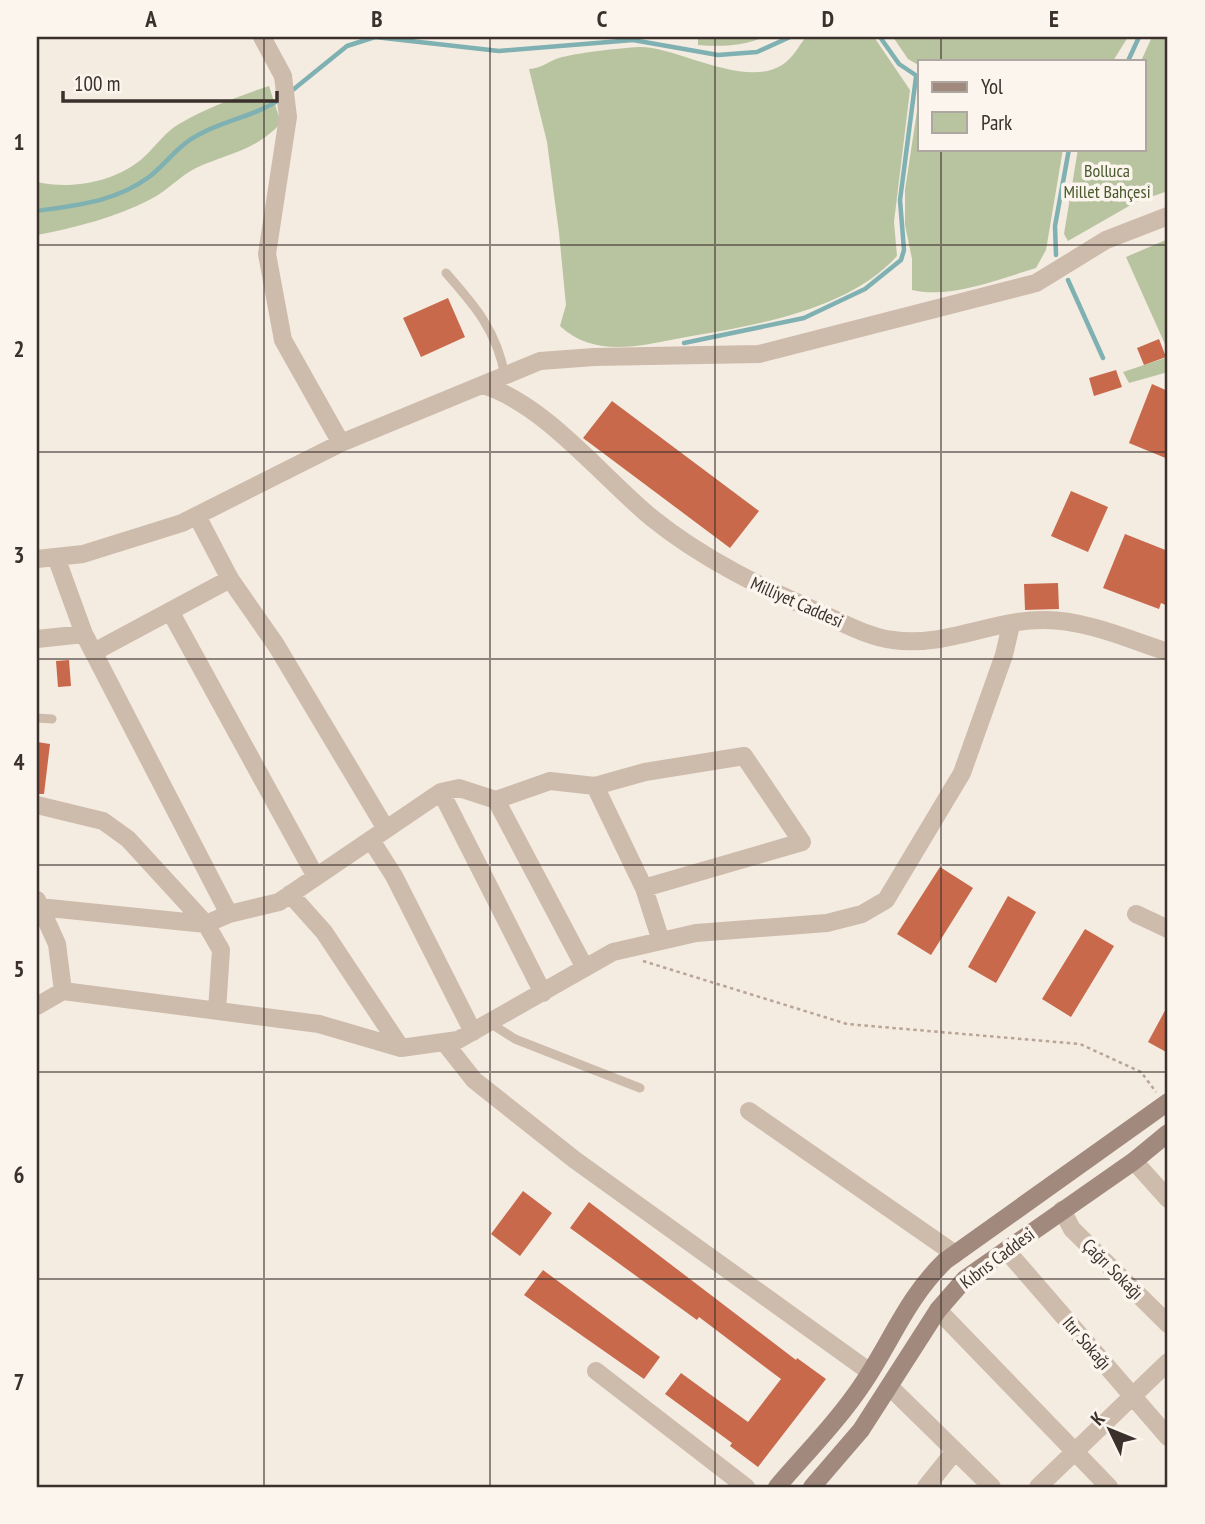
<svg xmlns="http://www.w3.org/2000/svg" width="1205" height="1524" viewBox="0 0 1205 1524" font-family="'PT Sans Narrow',sans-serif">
  <rect width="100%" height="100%" fill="#f4ebe1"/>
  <path fill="#b8c4a0" d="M698,37H764C743,46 721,47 698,45Z
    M806,37H874L910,90L894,222L897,256C848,311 751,326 681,338C640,346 594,358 560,326L566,305L559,233L547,142L529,69C542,68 547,62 559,58C575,53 621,48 639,47C676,46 744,89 782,65C793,58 798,47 806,37Z
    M893,37H1128L1113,61H920V66L908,59Z
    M1152,37H1168V191L1136,202L1068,241L1064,234L1078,149H1144V61H1141Z
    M269,86L281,123C255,151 229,153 196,168C180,176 167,191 151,199C117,217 74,228 37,235V182C71,190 117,182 144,157C156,146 165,132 179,124C206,108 239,96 269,86Z
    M920,91V149H1063L1046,250L1036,268C999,279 950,299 912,290V259L905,225V190Z
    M1168,239V351L1126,257Z
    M1168,357V372L1129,383L1123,372Z"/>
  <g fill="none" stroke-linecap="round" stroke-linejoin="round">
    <path stroke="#7fb0b2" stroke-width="4.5" d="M880,37L899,64L920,78
      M1128,61L1139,37
      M289,93L347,46L375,37L499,51L633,40L718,55L757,52L790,37
      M37,211C77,205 115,202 149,177C166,164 178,145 198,135C225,120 256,116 282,98
      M1056,255L1055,226L1069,149
      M1068,280L1103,358
      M684,343L804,318L865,289L901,260L904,250L900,200L916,77"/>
  </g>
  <path fill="#c8694b" d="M448,298L465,337L421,357L403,318Z
    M1159,339L1166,357L1144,365L1137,348Z
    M1116,370L1122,387L1094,396L1089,378Z
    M1152,384L1168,391V459L1129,443Z
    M612,401L759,511L730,548L583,438Z
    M1071,491L1108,507L1088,552L1051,536Z
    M1125,534L1168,551V606L1161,603L1159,609L1103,588Z
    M1058,583L1059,609L1025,610L1024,584Z
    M69,660L71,686L58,687L56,661Z
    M37,742L50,744L44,794H37Z
    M940,867L973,888L931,955L897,934Z
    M1008,896L1036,912L996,983L968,967Z
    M1085,929L1114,946L1071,1017L1042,999Z
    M1168,1005V1053L1148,1042Z
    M523,1191L552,1213L520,1256L491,1234Z
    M589,1202L796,1360L797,1358L826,1379L758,1467L730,1446L732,1443L665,1394L681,1373L748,1422L781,1379L699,1317L697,1320L570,1228Z
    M543,1270L660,1357L644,1379L524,1295Z"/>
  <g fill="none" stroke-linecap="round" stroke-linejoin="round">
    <path stroke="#b9a596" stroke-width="2.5" stroke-dasharray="3.5 3.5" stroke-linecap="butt" d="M643,961L847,1024L1080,1044L1141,1072L1156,1092"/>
    <path stroke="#cdbbac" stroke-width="9" d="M446,273C475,306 497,331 505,376
      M37,718L52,719
      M490,1023L515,1039L640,1088"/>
    <path stroke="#cdbbac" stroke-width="18" d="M262,37L283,76L288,117L267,254L283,340L341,443
      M483,385C546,405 601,476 652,518C704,560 763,588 823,614C845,624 869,637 893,640C944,648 994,619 1045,620C1086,620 1130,640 1168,652
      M197,516L230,579L276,645L386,829
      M56,557L84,634L229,914
      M37,559L83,554L182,523L341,443L540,361L594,357L759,354L1036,283L1106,240L1168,216
      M170,611L316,877
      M37,639L84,634
      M94,652L230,579
      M595,786L644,888L661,941
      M441,792L543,993
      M496,800L550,781L595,786L645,772L744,756L802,842L644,888
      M37,805L103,821L128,839L206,924L221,950L217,1011
      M371,840L394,876L473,1032
      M290,894L324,932L401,1048
      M37,900L57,944L63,991
      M39,907L206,924L229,914L279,902L441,792L459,788L496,800L585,968
      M1136,914L1168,929
      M37,1006L63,991L319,1024L401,1048L458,1040L613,952L696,933L827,923L862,914L886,900L962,773L1004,655L1011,625
      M444,1042L474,1080L575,1160L870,1372
      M749,1111L955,1254
      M1134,1161L1168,1199
      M1062,1210L1072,1229L1168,1324
      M1006,1250L1168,1437
      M938,1310L1109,1487
      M596,1371L746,1487
      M890,1387L992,1487
      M926,1487L955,1451
      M1038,1487L1168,1362"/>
    <path stroke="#a18a7d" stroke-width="18" d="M777,1487C806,1453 839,1420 864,1382C892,1340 907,1298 945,1261L1168,1102
      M812,1487L861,1430L938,1310L965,1279L1134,1161L1168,1133"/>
  </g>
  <path fill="none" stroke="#3b302b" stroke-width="2" stroke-opacity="0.55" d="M264,37V1487M490,37V1487M715,37V1487M941,37V61M941,149V1487M37,245H1168M37,452H1168M37,659H1168M37,865H1168M37,1072H1168M37,1279H1168"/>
  <g text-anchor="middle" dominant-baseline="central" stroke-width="7" stroke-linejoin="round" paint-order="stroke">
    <g font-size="18" fill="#4a5a2e" stroke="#fbf5ee">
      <text x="1107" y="170">Bolluca<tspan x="1107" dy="21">Millet Bahçesi</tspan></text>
    </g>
    <g font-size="18" fill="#3b302b" stroke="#fbf5ee">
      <text transform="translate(797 602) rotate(24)">Milliyet Caddesi</text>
      <text transform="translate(997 1258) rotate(-37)">Kıbrıs Caddesi</text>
      <text transform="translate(1113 1269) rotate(45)">Çağrı Sokağı</text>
      <text transform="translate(1087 1343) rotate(49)">Itır Sokağı</text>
    </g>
  </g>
  <rect width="1205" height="1524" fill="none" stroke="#fbf5ee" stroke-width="77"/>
  <rect x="918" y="60" width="228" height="91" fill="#fbf5ee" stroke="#aea6a0" stroke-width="2"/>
  <rect x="932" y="82" width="35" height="10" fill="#a18a7d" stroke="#aea6a0" stroke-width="2"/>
  <text x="981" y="94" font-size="21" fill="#3b302b">Yol</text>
  <rect x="932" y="112" width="35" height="21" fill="#b8c4a0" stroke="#aea6a0" stroke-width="2"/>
  <text x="981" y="130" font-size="21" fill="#3b302b">Park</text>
  <g transform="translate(1110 1430) rotate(313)" stroke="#fbf5ee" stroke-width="5" paint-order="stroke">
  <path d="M0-5L12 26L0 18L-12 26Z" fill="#3b302b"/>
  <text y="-10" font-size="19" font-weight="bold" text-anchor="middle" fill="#3b302b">K</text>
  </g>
  <path d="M63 91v10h214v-10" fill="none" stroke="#3b302b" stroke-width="3.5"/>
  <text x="74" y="91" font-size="21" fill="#3b302b" stroke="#fbf5ee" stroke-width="5" paint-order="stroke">100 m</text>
  <rect x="38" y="38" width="1128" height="1448" fill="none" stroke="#3b302b" stroke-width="2.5"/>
  <g font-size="23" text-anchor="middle" font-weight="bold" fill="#3b302b">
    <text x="151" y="27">A</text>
    <text x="377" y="27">B</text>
    <text x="602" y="27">C</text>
    <text x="828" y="27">D</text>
    <text x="1054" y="27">E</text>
    <text x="19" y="150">1</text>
    <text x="19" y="357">2</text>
    <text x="19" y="563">3</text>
    <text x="19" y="770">4</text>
    <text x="19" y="977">5</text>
    <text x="19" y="1183">6</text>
    <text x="19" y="1390">7</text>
  </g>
</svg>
